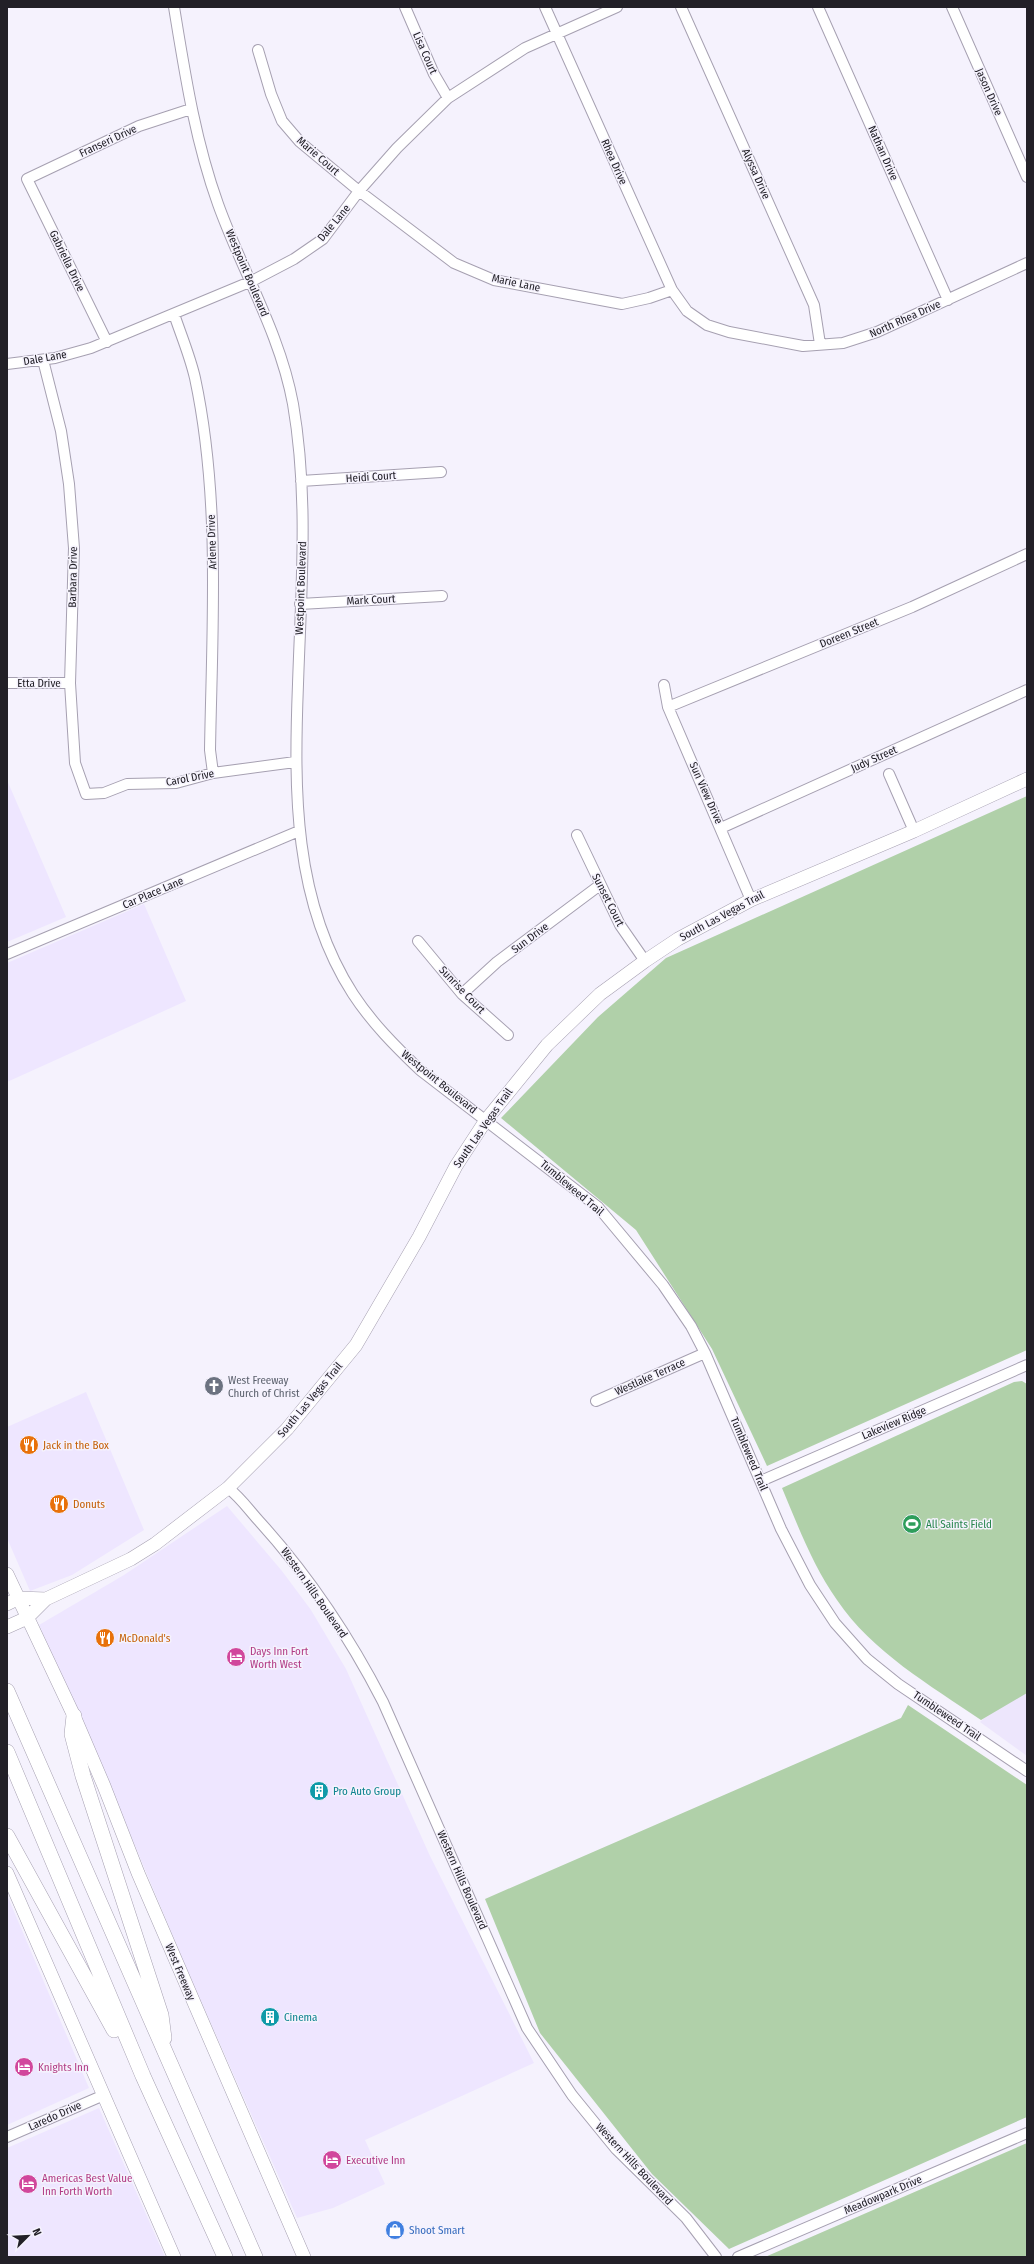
<svg xmlns="http://www.w3.org/2000/svg" width="1034" height="2264" viewBox="0 0 1034 2264" font-family="'Fira Sans Condensed',sans-serif">
  <rect width="100%" height="100%" fill="#f5f2fd"/>
  <path fill="#eee6ff" d="M7,780L66,917L7,942Z
    M144,904L186,1001L7,1082V963Z
    M86,1392L144,1530L72,1575L30,1591L7,1538V1427Z
    M227,1506L282,1571L311,1610L346,1669L430,1856L534,2063L365,2140L385,2184L333,2208L297,2218L186,1967L104,1772L39,1625L124,1575Z
    M7,1895L89,2088L7,2125Z
    M99,2108L165,2257H7V2148Z"/>
  <path fill="#ede6fc" d="M1027,1678V1756L980,1722Z"/>
  <path fill="#b0d0a9" d="M1027,796V1350L767,1466L712,1349L636,1230L501,1118L598,1017L666,958Z
    M1022,1381L1027,1384V1693L981,1720C930,1685 872,1652 837,1600C813,1566 798,1526 782,1488L1014,1382Z
    M908,1705L1027,1785V2117L729,2249L652,2174L540,2033L485,1899L901,1718Z
    M1027,2143V2257H765Z"/>
  <g fill="none" stroke-linecap="round" stroke-linejoin="round">
    <g stroke="#a6a0b1" stroke-width="12">
      <path id="minor" d="M174,7C185,74 195,140 218,204C242,271 280,333 293,404C309,496 301,591 298,684C294,790 293,901 353,994C372,1023 395,1046 420,1070L598,1207L663,1285L691,1326L705,1353L781,1529L810,1585L835,1623L867,1659L898,1684L1027,1771
        M405,7L434,74L448,98
        M545,7L672,290L687,311L707,325L729,332L803,346L843,343L877,332L1027,263
        M681,7L814,305L820,344
        M818,7L948,300
        M952,7L1027,177
        M258,50L271,94L282,121L300,142L359,191L454,263L494,280L622,304L649,298L672,290
        M174,314C181,335 190,356 195,378C221,500 212,627 210,750L213,773
        M107,342L27,179L139,126L191,109
        M43,360L61,431L69,484L74,548L70,683L75,763L86,794L104,793L127,784L176,783L213,773L295,762
        M7,364L55,358L91,348L252,281L294,259L323,239L359,191L397,148L448,98L525,48L617,7
        M301,481L441,472
        M300,604L442,596
        M7,683H70
        M664,685L668,707L751,900
        M668,707L912,607L1027,554
        M889,774L914,831
        M721,828L1027,690
        M577,835L620,925L645,961
        M418,941L462,994L508,1035
        M7,954L299,831
        M462,994L497,962L600,885
        M596,1401L705,1353
        M761,1481L1027,1365
        M228,1488C240,1497 249,1510 259,1521C308,1575 350,1638 383,1702L527,2028L572,2095L616,2149L686,2218L716,2257
        M7,2137L104,2095
        M738,2257L1027,2133"/>
    </g>
    <g stroke="#a6a0b1" stroke-width="14">
      <path id="major" d="M7,1574L74,1716L104,1786L138,1873L304,2257
        M7,1604L19,1598L46,1599
        M7,1627L27,1618L46,1599L131,1559L155,1544L228,1488L287,1429L356,1345L419,1237L456,1166L486,1120L547,1045L600,994L645,961L678,939L751,900L914,831L1027,779
        M7,1873L174,2257"/>
    </g>
    <g stroke="#a6a0b1" stroke-width="16">
      <path id="highway" d="M7,1691L255,2257
        M74,1716L72,1734L83,1776L161,2015L164,2038
        M7,1752L143,2076L225,2257
        M7,1836L114,2030"/>
    </g>
    <use href="#minor" stroke="#fff" stroke-width="10"/>
    <use href="#major" stroke="#fff" stroke-width="13"/>
    <use href="#highway" stroke="#fff" stroke-width="15"/>
  </g>
  <defs>
    <g id="church-disc" transform="scale(1)"><circle r="9.5" fill="#6b7280" stroke="#f5f2fd"/><path d="M-1.2-6h2.4v3.5h3.3v2.4h-3.3V6h-2.4V-.1h-3.3v-2.4h3.3Z" fill="#fff"/></g>
    <g id="restaurant-disc" transform="scale(1)"><circle r="9.5" fill="#e8710a" stroke="#f5f2fd"/><path d="M-5-6h1v4h1v-4h1v4h1v-4h1v5L-1.5 .5V6h-2V.5L-5-1ZM5-6V6H3V1.5H1.5Q1.5-4 5-6Z" fill="#fff"/></g>
    <g id="stadium-disc" transform="scale(1)"><circle r="9.5" fill="#2e9e5b" stroke="#f5f2fd"/><path d="M0-5a6.5 5 0 1 0 0 10a6.5 5 0 1 0 0-10ZM-3.5-1.8h7v3.6h-7Z" fill="#fff"/></g>
    <g id="hotel-disc" transform="scale(1)"><circle r="9.5" fill="#d1479c" stroke="#f5f2fd"/><path d="M-6-4.5h1.5V1H6V5H4.5V3h-9V5H-6ZM-4 0a1.8 1.8 0 1 1 3.6 0ZM.5 0V-2.5h3Q6-2.5 6 0Z" fill="#fff"/></g>
    <g id="building-disc" transform="scale(1)"><circle r="9.5" fill="#0f9aa8" stroke="#f5f2fd"/><path d="M-4-6H4V6H1V3H-1V6H-4ZM-2.5-4.3h1.7v1.8h-1.7ZM.8-4.3h1.7v1.8H.8ZM-2.5-1h1.7V.8h-1.7ZM.8-1h1.7V.8H.8Z" fill="#fff"/></g>
    <g id="shop-disc" transform="scale(1)"><circle r="9.5" fill="#3f7fe0" stroke="#f5f2fd"/><path d="M-5-2.5h2.3a2.7 3.5 0 0 1 5.4 0H5L5.5 6h-11ZM-1.5-2.5h3a1.5 2.3 0 0 0-3 0Z" fill="#fff"/></g>
  </defs>
  <g fill-rule="evenodd">
    <use href="#church-disc" x="214" y="1386"/>
    <use href="#restaurant-disc" x="29" y="1445"/>
    <use href="#restaurant-disc" x="59" y="1504"/>
    <use href="#stadium-disc" x="912" y="1524"/>
    <use href="#restaurant-disc" x="105" y="1638"/>
    <use href="#hotel-disc" x="236" y="1657"/>
    <use href="#building-disc" x="319" y="1791"/>
    <use href="#building-disc" x="270" y="2017"/>
    <use href="#hotel-disc" x="24" y="2067"/>
    <use href="#hotel-disc" x="332" y="2160"/>
    <use href="#hotel-disc" x="28" y="2184"/>
    <use href="#shop-disc" x="395" y="2230"/>
  </g>
  <g text-anchor="middle" dominant-baseline="central" stroke-width="3" stroke-linejoin="round" paint-order="stroke">
    <g font-size="11" fill="#222027" stroke="#f5f2fd">
      <text transform="translate(425 53) rotate(66)">Lisa Court</text>
      <text transform="translate(989 92) rotate(66)">Jason Drive</text>
      <text transform="translate(108 141) rotate(-25)">Franseri Drive</text>
      <text transform="translate(883 153) rotate(66)">Nathan Drive</text>
      <text transform="translate(318 156) rotate(41)">Marie Court</text>
      <text transform="translate(614 162) rotate(66)">Rhea Drive</text>
      <text transform="translate(756 174) rotate(66)">Alyssa Drive</text>
      <text transform="translate(334 223) rotate(-50)">Dale Lane</text>
      <text transform="translate(67 261) rotate(64)">Gabriella Drive</text>
      <text transform="translate(247 273) rotate(67)">Westpoint Boulevard</text>
      <text transform="translate(516 283) rotate(12)">Marie Lane</text>
      <text transform="translate(905 319) rotate(-24)">North Rhea Drive</text>
      <text transform="translate(45 358) rotate(-10)">Dale Lane</text>
      <text transform="translate(371 477) rotate(-4)">Heidi Court</text>
      <text transform="translate(212 542) rotate(-92)">Arlene Drive</text>
      <text transform="translate(73 577) rotate(-89)">Barbara Drive</text>
      <text transform="translate(301 588) rotate(-88)">Westpoint Boulevard</text>
      <text transform="translate(371 600) rotate(-3)">Mark Court</text>
      <text transform="translate(849 633) rotate(-22)">Doreen Street</text>
      <text x="39" y="683">Etta Drive</text>
      <text transform="translate(874 759) rotate(-24)">Judy Street</text>
      <text transform="translate(190 778) rotate(-11)">Carol Drive</text>
      <text transform="translate(706 793) rotate(66)">Sun View Drive</text>
      <text transform="translate(153 893) rotate(-23)">Car Place Lane</text>
      <text transform="translate(608 900) rotate(63)">Sunset Court</text>
      <text transform="translate(722 916) rotate(-28)">South Las Vegas Trail</text>
      <text transform="translate(530 938) rotate(-37)">Sun Drive</text>
      <text transform="translate(462 990) rotate(46)">Sunrise Court</text>
      <text transform="translate(439 1082) rotate(39)">Westpoint Boulevard</text>
      <text transform="translate(483 1128) rotate(-55)">South Las Vegas Trail</text>
      <text transform="translate(572 1188) rotate(40)">Tumbleweed Trail</text>
      <text transform="translate(650 1377) rotate(-24)">Westlake Terrace</text>
      <text transform="translate(310 1400) rotate(-50)">South Las Vegas Trail</text>
      <text transform="translate(894 1423) rotate(-23)">Lakeview Ridge</text>
      <text transform="translate(749 1454) rotate(67)">Tumbleweed Trail</text>
      <text transform="translate(314 1593) rotate(55)">Western Hills Boulevard</text>
      <text transform="translate(947 1716) rotate(34)">Tumbleweed Trail</text>
      <text transform="translate(462 1880) rotate(66)">Western Hills Boulevard</text>
      <text transform="translate(180 1972) rotate(67)">West Freeway</text>
      <text transform="translate(55 2116) rotate(-24)">Laredo Drive</text>
      <text transform="translate(634 2164) rotate(47)">Western Hills Boulevard</text>
      <text transform="translate(883 2195) rotate(-23)">Meadowpark Drive</text>
    </g>
    <g font-size="11" fill="#5b616d" stroke="#f5f2fd" text-anchor="start">
      <text x="228" y="1380">West Freeway<tspan x="228" dy="13">Church of Christ</tspan></text>
    </g>
    <g font-size="11" fill="#c56008" stroke="#f5f2fd" text-anchor="start">
      <text x="43" y="1445">Jack in the Box</text>
      <text x="73" y="1504">Donuts</text>
      <text x="119" y="1638">McDonald's</text>
    </g>
    <g font-size="11" fill="#27864d" stroke="#f5f2fd" text-anchor="start">
      <text x="926" y="1524">All Saints Field</text>
    </g>
    <g font-size="11" fill="#b23c85" stroke="#f5f2fd" text-anchor="start">
      <text x="250" y="1651">Days Inn Fort<tspan x="250" dy="13">Worth West</tspan></text>
      <text x="38" y="2067">Knights Inn</text>
      <text x="346" y="2160">Executive Inn</text>
      <text x="42" y="2178">Americas Best Value<tspan x="42" dy="13">Inn Forth Worth</tspan></text>
    </g>
    <g font-size="11" fill="#0d838f" stroke="#f5f2fd" text-anchor="start">
      <text x="333" y="1791">Pro Auto Group</text>
      <text x="284" y="2017">Cinema</text>
    </g>
    <g font-size="11" fill="#366cbe" stroke="#f5f2fd" text-anchor="start">
      <text x="409" y="2230">Shoot Smart</text>
    </g>
  </g>
  <rect width="1034" height="2264" fill="none" stroke="#222027" stroke-width="16"/>
  <g transform="translate(28 2236) rotate(66)" stroke="#f5f2fd" stroke-width="3" paint-order="stroke">
  <path d="M0-3L7 15L0 10L-7 15Z" fill="#222027"/>
  <text y="-6" font-size="11" font-weight="bold" text-anchor="middle" fill="#222027">N</text>
  </g>
</svg>
